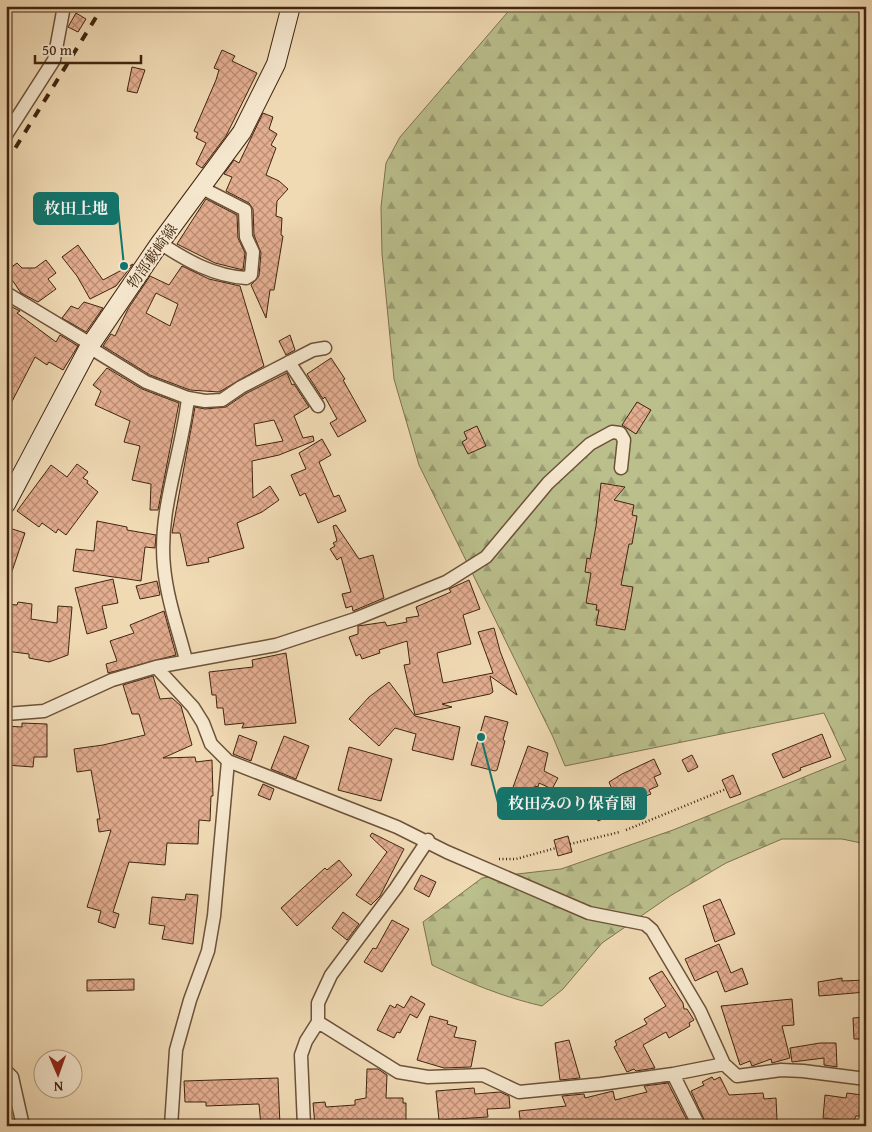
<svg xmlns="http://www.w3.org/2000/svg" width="872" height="1132" viewBox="0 0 872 1132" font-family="'Gentium Book Plus','Noto Serif JP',serif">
  <defs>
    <pattern id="forest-firs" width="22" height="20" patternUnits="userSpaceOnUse" patternTransform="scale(1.25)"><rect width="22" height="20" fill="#babf8c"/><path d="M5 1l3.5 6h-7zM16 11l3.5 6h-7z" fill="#999b71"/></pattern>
    <pattern id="building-cross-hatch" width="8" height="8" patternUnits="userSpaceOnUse" patternTransform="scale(1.25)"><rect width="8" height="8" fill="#e3ad90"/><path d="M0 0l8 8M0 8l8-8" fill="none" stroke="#ba8d74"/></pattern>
  </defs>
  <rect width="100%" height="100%" fill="#f0dab4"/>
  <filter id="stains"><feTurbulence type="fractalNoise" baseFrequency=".004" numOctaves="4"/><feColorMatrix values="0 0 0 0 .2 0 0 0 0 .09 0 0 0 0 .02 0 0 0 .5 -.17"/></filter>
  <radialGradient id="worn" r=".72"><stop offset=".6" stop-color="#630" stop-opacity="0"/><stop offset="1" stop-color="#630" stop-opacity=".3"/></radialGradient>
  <path fill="url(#forest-firs)" stroke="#7e724e" d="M513,6H866V844L842,839H782L726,863L670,896L602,943L563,989L542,1006C503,997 469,983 432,965L423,922L482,878L561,869L673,830L846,760L824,713L565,766L553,737L419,465L394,379L382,254L381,207L386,163L400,137Z"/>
  <path fill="url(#building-cross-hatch)" stroke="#412510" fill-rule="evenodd" d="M76,13L86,19L78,32L68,27Z
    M222,50L235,56L232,61L257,73L226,136L202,168L196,164L206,143L196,138L198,133L194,131L216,80L219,70L214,68Z
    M132,67L145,70L137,93L127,91Z
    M263,113L273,117L269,129L277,134L271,145L276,148L266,175L279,181L288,189L277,201L276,216L282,218L281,235L283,236L274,290H270L266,318L251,285L259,276L261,253L254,235L253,209L249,203L226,191L232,177L224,174L234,160L239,163Z
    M206,199L237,215L238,238L245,253L243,270L215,263L177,244Z
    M78,245L103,280L133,264L116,286L90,299L77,276L62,257Z
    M46,260L56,273L48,279L56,289L38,302L21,293L6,271L17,263L22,268H35Z
    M182,266L209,279L240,286L264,366L219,392L190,390L150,375L103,346L111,334L115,336L128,309L150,276L169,285ZM156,293L178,304L170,326L146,313Z
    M84,302L103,308L86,332L62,318L71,306L78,309Z
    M6,304L20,311L17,313L56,342L60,335L78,346L63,370L49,362L47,365L35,357L6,413Z
    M290,335L295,350L286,355L279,341Z
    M331,358L345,379L343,380L366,421L338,437L330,423L337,419L325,397L323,399L307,374Z
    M107,368L142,389L179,403L158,510H150L151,484L132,480L140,446L124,442L130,421L95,405L101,391L93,385Z
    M287,373L292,385L294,384L309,407L294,416L303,438L313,436L314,441L279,455L252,461L253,498L270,486L279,500L262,512L237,523L244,548L208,558L209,562L187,566L180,533H172L195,407L205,409L226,407L245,394ZM274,420L283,441L256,446L254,424Z
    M637,402L651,410L636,434L622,425Z
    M477,426L486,446L468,454L462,442L467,439L464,432Z
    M322,439L331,455L319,462L334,497L339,495L346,511L318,523L305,493L300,496L291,475L306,469L299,453Z
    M77,464L88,472L83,478L88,481L87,483L98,492L66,535L58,529L56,533L42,523L39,527L17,511L51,465L67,477Z
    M601,483L625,487L614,500L634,505L632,515L637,516L632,544H629L621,585L633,587L625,630L596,625L599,610H596L597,605L586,603L591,573L585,572L587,558L590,559L596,526Z
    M97,521L127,527V530L156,535L155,548L145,547L141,581L73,571L76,549L94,551Z
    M336,525L359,559L373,555L384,598L353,611L352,606L346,608L342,594L351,592L341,557L337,560L330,549L335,546L333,543L337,541L333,526Z
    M6,527L25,533L8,583H6Z
    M113,579L118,603L102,606L107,628L87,634L75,588Z
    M469,580L480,609L463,615L471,644L437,653L443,683L493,673L478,632L494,628L500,651L517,695L490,676L493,692L490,694L442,704L452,707L415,715L404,665L410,664L407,641L379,650L380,653L362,659L360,654L356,656L349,637L358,634V626L385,622L387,626L407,622L406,618L419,616L416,607L451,592L449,589Z
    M157,581L160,595L140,599L136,586Z
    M18,602L32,604L31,619L57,623L58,606L72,607L68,655L49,662L29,658V654L6,651L7,604L17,605Z
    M164,611L176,655L108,673L106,664L117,661L110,641L134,633L130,625Z
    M286,653L296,723L242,728L244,723L225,725L223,708H217L216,695H212L209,672L253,667L252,660Z
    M153,676L160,699L172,698L181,706L192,745L163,758L195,757L196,762L212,760L213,796H211L210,821L199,820L198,844L167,843L165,865L129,862L113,912L119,914L115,928L98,922L101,911L87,907L111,830L99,832L97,819H100L91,770L77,772L74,749L103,745L145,735L139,714H132L123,685Z
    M389,682L415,716L460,727L453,760L412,750L416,734L395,728L379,746L349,719L369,697Z
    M485,716L508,722L503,740L505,741L497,770L495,771L471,765Z
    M22,723L47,724V757H34L33,767L6,765V726L22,727Z
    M822,734L831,757L800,768L801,770L783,778L772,754Z
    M239,735L257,742L251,761L233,754Z
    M284,736L309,746L296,779L271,769Z
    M528,746L548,753L544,771L558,778L552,789L539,783L538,787L535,786L529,804L522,802L520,806L508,801Z
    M349,747L392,759L381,801L338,790Z
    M692,755L698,767L688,772L682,760Z
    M654,759L661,774L654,777L658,786L649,790L651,794L617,807L619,812L598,821L588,799L612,789L609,782L622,774Z
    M733,775L741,794L730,798L722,780Z
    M263,784L274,789L270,800L258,795Z
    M372,833L404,849L380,896L371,905L356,895L387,852L370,836Z
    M568,836L572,852L558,856L554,840Z
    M339,860L352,875L297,926L281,908L325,868L327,870Z
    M421,875L436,882L429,897L414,889Z
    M186,894L198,895L193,944L162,939L165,926L149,924L152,897L185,900Z
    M720,899L735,934L715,942L703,906Z
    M343,912L359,924L347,940L332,928Z
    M392,920L409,929L382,972L364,962L373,948L376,949Z
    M719,944L731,973L742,968L748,984L725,992L717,971L695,981L685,959Z
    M662,971L683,1003L684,1009H687L694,1020L689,1023L690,1026L669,1038L666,1032L643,1045L655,1068L636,1071L634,1069L627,1072L614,1047L617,1045L615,1041L647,1024L644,1019L666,1006L649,978Z
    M842,978V981L866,980V992L819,996L818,982Z
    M134,979V990L87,991V980Z
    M411,996L425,1004L417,1018L410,1014L400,1033L397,1032L394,1038L377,1030L390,1005L395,1008L397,1004L404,1008Z
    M792,999L794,1025L782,1026L790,1058L772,1063L771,1059L752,1066L750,1061L740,1065L721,1006Z
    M430,1016L448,1021L447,1024L457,1027L454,1037L476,1041L471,1067L444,1068L417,1060Z
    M866,1017V1039H854L853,1018Z
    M569,1040L580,1078L560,1080L555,1043Z
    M820,1043H836L837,1067L824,1065V1058L792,1062L790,1048Z
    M367,1069H378L387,1075L386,1098H403V1103H406V1126H315L313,1103L325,1102L326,1107L355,1105V1100L366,1098Z
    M712,1077L714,1080L720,1077L729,1095L763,1093L764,1099L776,1098L777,1120L764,1123L765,1126H707L691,1091L704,1085L702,1082Z
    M278,1078L280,1126H261L259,1104L206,1106V1102H185L184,1081Z
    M668,1083L690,1126H574V1124L521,1126L519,1111L566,1106L562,1096L584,1094L585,1098L613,1091L615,1100L647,1092L644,1086Z
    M474,1088L475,1094L500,1092L509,1096L510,1108L487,1109L488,1117L439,1120L436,1091Z
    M847,1093L862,1095L860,1116H856L853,1122L823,1118L825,1095L846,1098Z"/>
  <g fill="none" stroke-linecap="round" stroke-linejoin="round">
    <g stroke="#6d5239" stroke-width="15">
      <path id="minor" d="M6,135L54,60L64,6
        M160,243C187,261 214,276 246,278L251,275L253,252L246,237L245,210L202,188
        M6,293L84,340L89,347L146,382L188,398L205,401L222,400L241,387L313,350L325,348
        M289,362L318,406
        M186,660C178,629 167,599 164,567C158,510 182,454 188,398
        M156,667L193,707L203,723L211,744L228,761L397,827L447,852L589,913L645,924L652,930L700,1011L724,1064
        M6,714L44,711L112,680L156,667L276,645L355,619L446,582L486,557L548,483L590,444L612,432L620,433L624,440L621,468
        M318,1022L398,1072L428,1077L483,1075L519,1092L601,1084L673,1074L724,1064L737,1076L781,1070L803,1071L866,1079
        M6,1071L12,1077L23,1126
        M673,1074L699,1126
        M171,1126L176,1050L190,1000L208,951L214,916L228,761
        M304,1126L301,1055L306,1041L318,1022V1003L331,975L396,888L428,840"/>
    </g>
    <g stroke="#412510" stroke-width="20">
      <path id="secondary" d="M6,504L89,347L160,243L242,132L276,64L291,6"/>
    </g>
    <path stroke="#412510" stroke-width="2.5" stroke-dasharray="1 2.5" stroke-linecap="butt" d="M626,830L726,789
      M570,844L620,832
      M499,859H516L556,848"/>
    <use href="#minor" stroke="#f5e7ce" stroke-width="12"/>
    <use href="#secondary" stroke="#f5e7ce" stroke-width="18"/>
    <path stroke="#412510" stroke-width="4" stroke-dasharray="9 9" stroke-linecap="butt" d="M6,163L103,6"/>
  </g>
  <g text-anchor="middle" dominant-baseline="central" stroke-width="4" stroke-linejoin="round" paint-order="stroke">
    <g font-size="15" fill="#412510" stroke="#f5e7ce">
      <text transform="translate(152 256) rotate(-55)">物部藪崎線</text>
    </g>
  </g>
  <path fill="none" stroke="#0f766e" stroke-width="2" d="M124 266L118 208M481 737L498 803"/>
  <g fill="#0f766e" stroke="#f5e7ce" stroke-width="2">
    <circle cx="124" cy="266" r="5"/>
    <circle cx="481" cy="737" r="5"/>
  </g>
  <g fill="#0f766e" stroke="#0f766e" stroke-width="2">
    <rect x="34" y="193" width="84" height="31" rx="5"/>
    <rect x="498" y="788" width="148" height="31" rx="5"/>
  </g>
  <g font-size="16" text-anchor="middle" font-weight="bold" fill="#fff">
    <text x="76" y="214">枚田上地</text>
    <text x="572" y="809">枚田みのり保育園</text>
  </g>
  <rect width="872" height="1132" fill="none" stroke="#f0dab4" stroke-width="25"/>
  <rect x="8" y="8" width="857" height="1117" fill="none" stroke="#412510" stroke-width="2.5"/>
  <rect x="12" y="12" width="847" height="1107" fill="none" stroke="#412510"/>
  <g transform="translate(58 1074) rotate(178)"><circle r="24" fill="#f5e7ce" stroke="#ad9982"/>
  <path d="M0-4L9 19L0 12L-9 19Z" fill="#8f2418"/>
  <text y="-8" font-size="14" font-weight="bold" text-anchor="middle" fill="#412510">N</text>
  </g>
  <path d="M35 55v8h106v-8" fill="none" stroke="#412510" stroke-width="2.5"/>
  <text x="42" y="55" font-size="15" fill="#412510" stroke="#f5e7ce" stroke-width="4" paint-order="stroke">50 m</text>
  <rect width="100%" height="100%" filter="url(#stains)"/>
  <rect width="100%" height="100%" fill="url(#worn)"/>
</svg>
